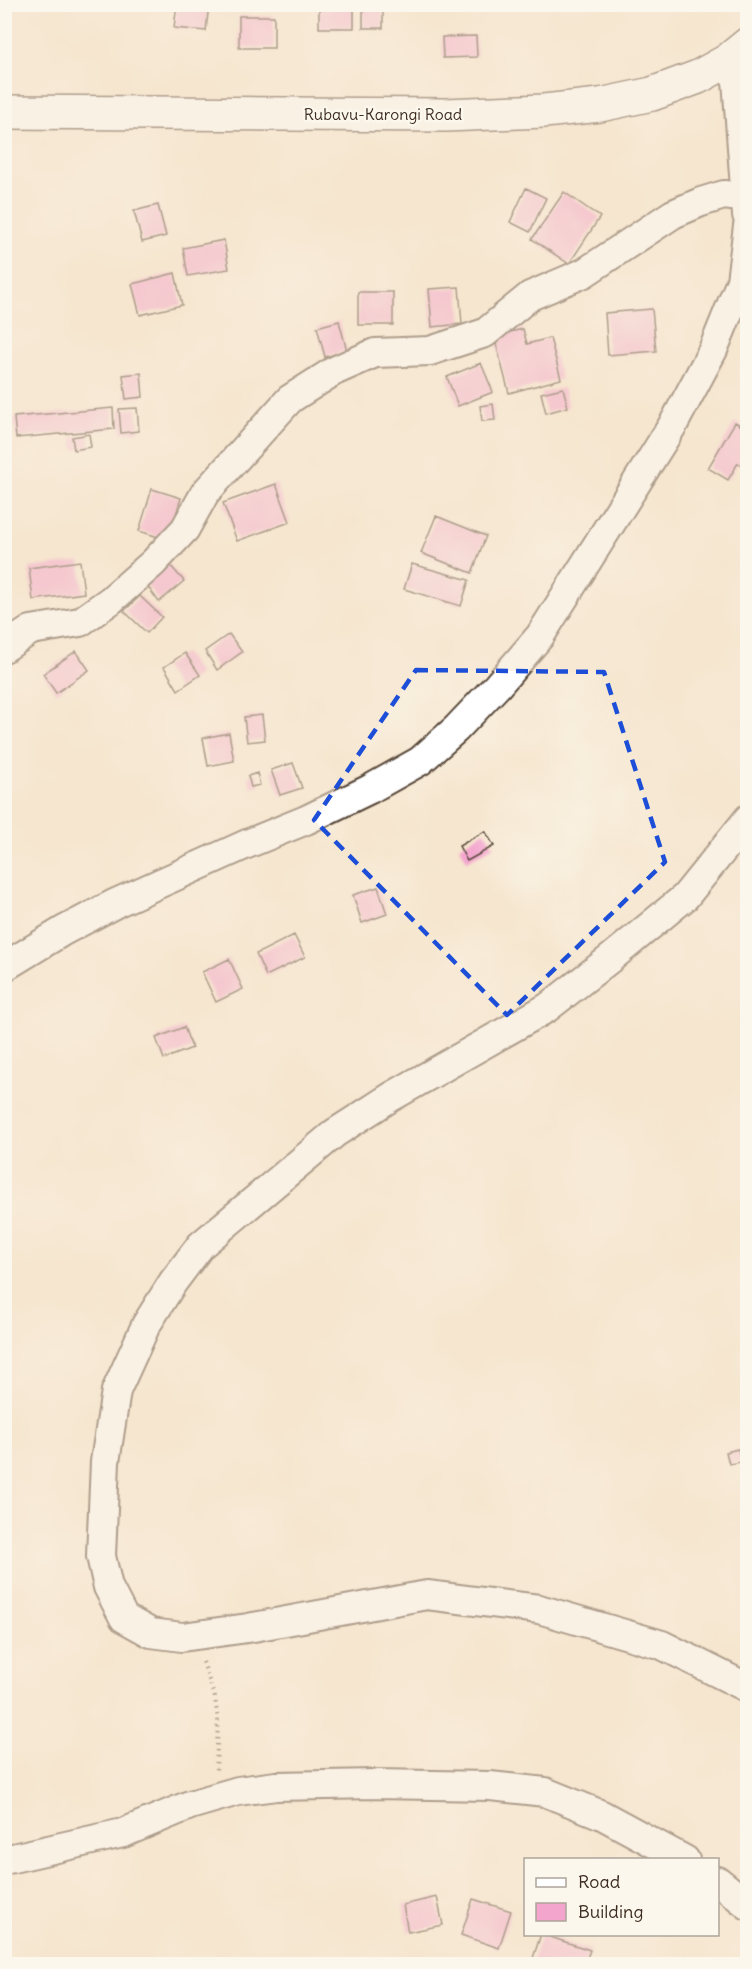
<svg xmlns="http://www.w3.org/2000/svg" width="752" height="1969" viewBox="0 0 752 1969" font-family="Delius,sans-serif">
  <rect width="100%" height="100%" fill="#fbf7ec"/>
  <filter id="ink" filterUnits="userSpaceOnUse"><feTurbulence type="fractalNoise" baseFrequency=".0167" numOctaves="2"/><feDisplacementMap in="SourceGraphic" scale="12" xChannelSelector="R" yChannelSelector="G"/><feConvolveMatrix kernelMatrix="1 2 1 2 8 2 1 2 1" color-interpolation-filters="sRGB"/></filter>
  <filter id="wash" filterUnits="userSpaceOnUse"><feTurbulence type="fractalNoise" baseFrequency=".008" numOctaves="4" result="noise"/><feDisplacementMap in="SourceGraphic" scale="24" xChannelSelector="R" yChannelSelector="G"/><feGaussianBlur stdDeviation="1.35" result="paint"/><feColorMatrix in="noise" values="0 0 0 0 0 0 0 0 0 0 0 0 0 0 0 0 0 1.4 0 .05"/><feComposite in="paint" operator="in"/></filter>
  <g filter="url(#wash)">
    <rect width="100%" height="100%" fill="#f6e6cf"/>
    <g id="blocks">
      <path fill="#f3a5ce" d="M177,4H209L206,31L174,28Z
        M319,4H354V28H319Z
        M363,4H383V28H363Z
        M239,16H274V48H239Z
        M476,36L477,57L443,58L442,37Z
        M526,188L546,198L530,232L510,222Z
        M564,192L600,217L569,264L532,239Z
        M158,205L166,236L142,242L134,211Z
        M224,240L229,269L188,276L183,248Z
        M175,273L182,305L140,315L132,284Z
        M459,287L462,324L432,327L429,289Z
        M358,292H393V325H358Z
        M652,309L656,351L608,355L605,313Z
        M339,321L347,351L325,357L317,327Z
        M523,329L527,344L550,338L561,379L509,393L494,336Z
        M481,363L493,392L458,406L447,377Z
        M141,373L143,397L126,399L123,375Z
        M563,388L568,407L546,413L541,393Z
        M493,404L495,420L482,421L480,406Z
        M113,408L114,429L16,438L14,417Z
        M137,408L139,431L121,433L119,409Z
        M735,422L748,430V469L738,463L728,480L708,468Z
        M89,434L91,447L74,450L72,437Z
        M276,484L290,522L237,541L223,503Z
        M152,489L181,498L168,540L139,531Z
        M436,516L486,536L472,573L421,553Z
        M80,561L84,593L33,600L29,568Z
        M169,564L184,581L159,602L145,583Z
        M412,564L469,580L461,606L404,589Z
        M140,596L162,617L147,633L124,611Z
        M229,634L242,652L217,670L205,651Z
        M76,651L89,670L56,693L43,674Z
        M185,653L200,675L178,690L164,667Z
        M262,715L265,740L247,742L244,717Z
        M229,733L234,761L208,766L203,738Z
        M293,763L302,788L280,795L271,770Z
        M257,773L260,785L251,787L248,776Z
        M485,831L494,846L467,861L459,846Z
        M378,887L387,914L362,923L353,895Z
        M294,935L305,957L266,976L256,954Z
        M229,959L243,989L216,1002L202,972Z
        M184,1027L192,1048L164,1059L156,1038Z
        M738,1449L741,1462L729,1464L726,1452Z
        M437,1897L443,1925L408,1932L403,1905Z
        M473,1899L511,1911L499,1948L461,1935Z
        M541,1934L590,1950L585,1964H531Z
        M82,1959V1964H32V1963Z"/>
    </g>
  </g>
  <g filter="url(#ink)">
    <use href="#blocks" fill-opacity="0" stroke="#574639" stroke-width="1.5"/>
    <g fill="none" stroke-linecap="round" stroke-linejoin="round">
      <g stroke="#574639" stroke-width="32">
        <path id="minor" d="M727,61L737,80L747,215
          M4,648L31,630L80,622L111,600L153,563L185,529L205,493L290,399L334,371L375,353L430,351L485,333L530,296L584,273L673,214L701,202L724,195L748,198
          M748,819L685,897L611,958L547,1008L391,1097L335,1133L201,1245L173,1282L146,1325L116,1391L105,1462L101,1556L108,1587L124,1618L151,1633L182,1637L248,1628L427,1595L539,1609L662,1645L748,1688
          M4,967L63,931L116,903L247,844L306,820L370,789L420,761L456,729L497,686L540,636L674,423L713,350L741,281L748,226
          M4,1860L123,1833L190,1805L238,1791L276,1786L375,1784L490,1786L545,1792L602,1815L685,1860
          M718,1881L748,1905"/>
      </g>
      <g stroke="#574639" stroke-width="36">
        <path id="highway" d="M4,112L446,115L544,111L600,105L652,94L698,77L727,61L748,44"/>
      </g>
      <path stroke="#574639" stroke-width="4" stroke-dasharray="1.5 4.5" stroke-linecap="butt" d="M203,1662L215,1698L218,1720L216,1770"/>
      <use href="#minor" stroke="#fff" stroke-width="28"/>
      <use href="#highway" stroke="#fff" stroke-width="33"/>
    </g>
  </g>
  <path d="M0 0H752V1969H0ZM416,670L604,672L665,862L507,1015L314,820Z" fill="#f6e6cf" fill-opacity=".55" fill-rule="evenodd"/>
  <path fill="none" stroke="#1d4ed8" stroke-width="4.5" stroke-dasharray="12 8" stroke-linejoin="round" d="M416,670L604,672L665,862L507,1015L314,820Z"/>
  <g text-anchor="middle" dominant-baseline="central" stroke-width="5" stroke-linejoin="round" paint-order="stroke">
    <g font-size="16" fill="#3b2a1e" stroke="#fbf7ec">
      <text x="383" y="114">Rubavu-Karongi Road</text>
    </g>
  </g>
  <rect width="752" height="1969" fill="none" stroke="#fbf7ec" stroke-width="24"/>
  <rect x="524" y="1858" width="195" height="78" fill="#fbf7ec" stroke="#aea59a" stroke-width="1.5"/>
  <rect x="536" y="1878" width="30" height="9" fill="#ffffff" stroke="#aea59a" stroke-width="1.5"/>
  <text x="578" y="1888" font-size="18" fill="#3b2a1e">Road</text>
  <rect x="536" y="1903" width="30" height="18" fill="#f3a5ce" stroke="#aea59a" stroke-width="1.5"/>
  <text x="578" y="1918" font-size="18" fill="#3b2a1e">Building</text>
</svg>
